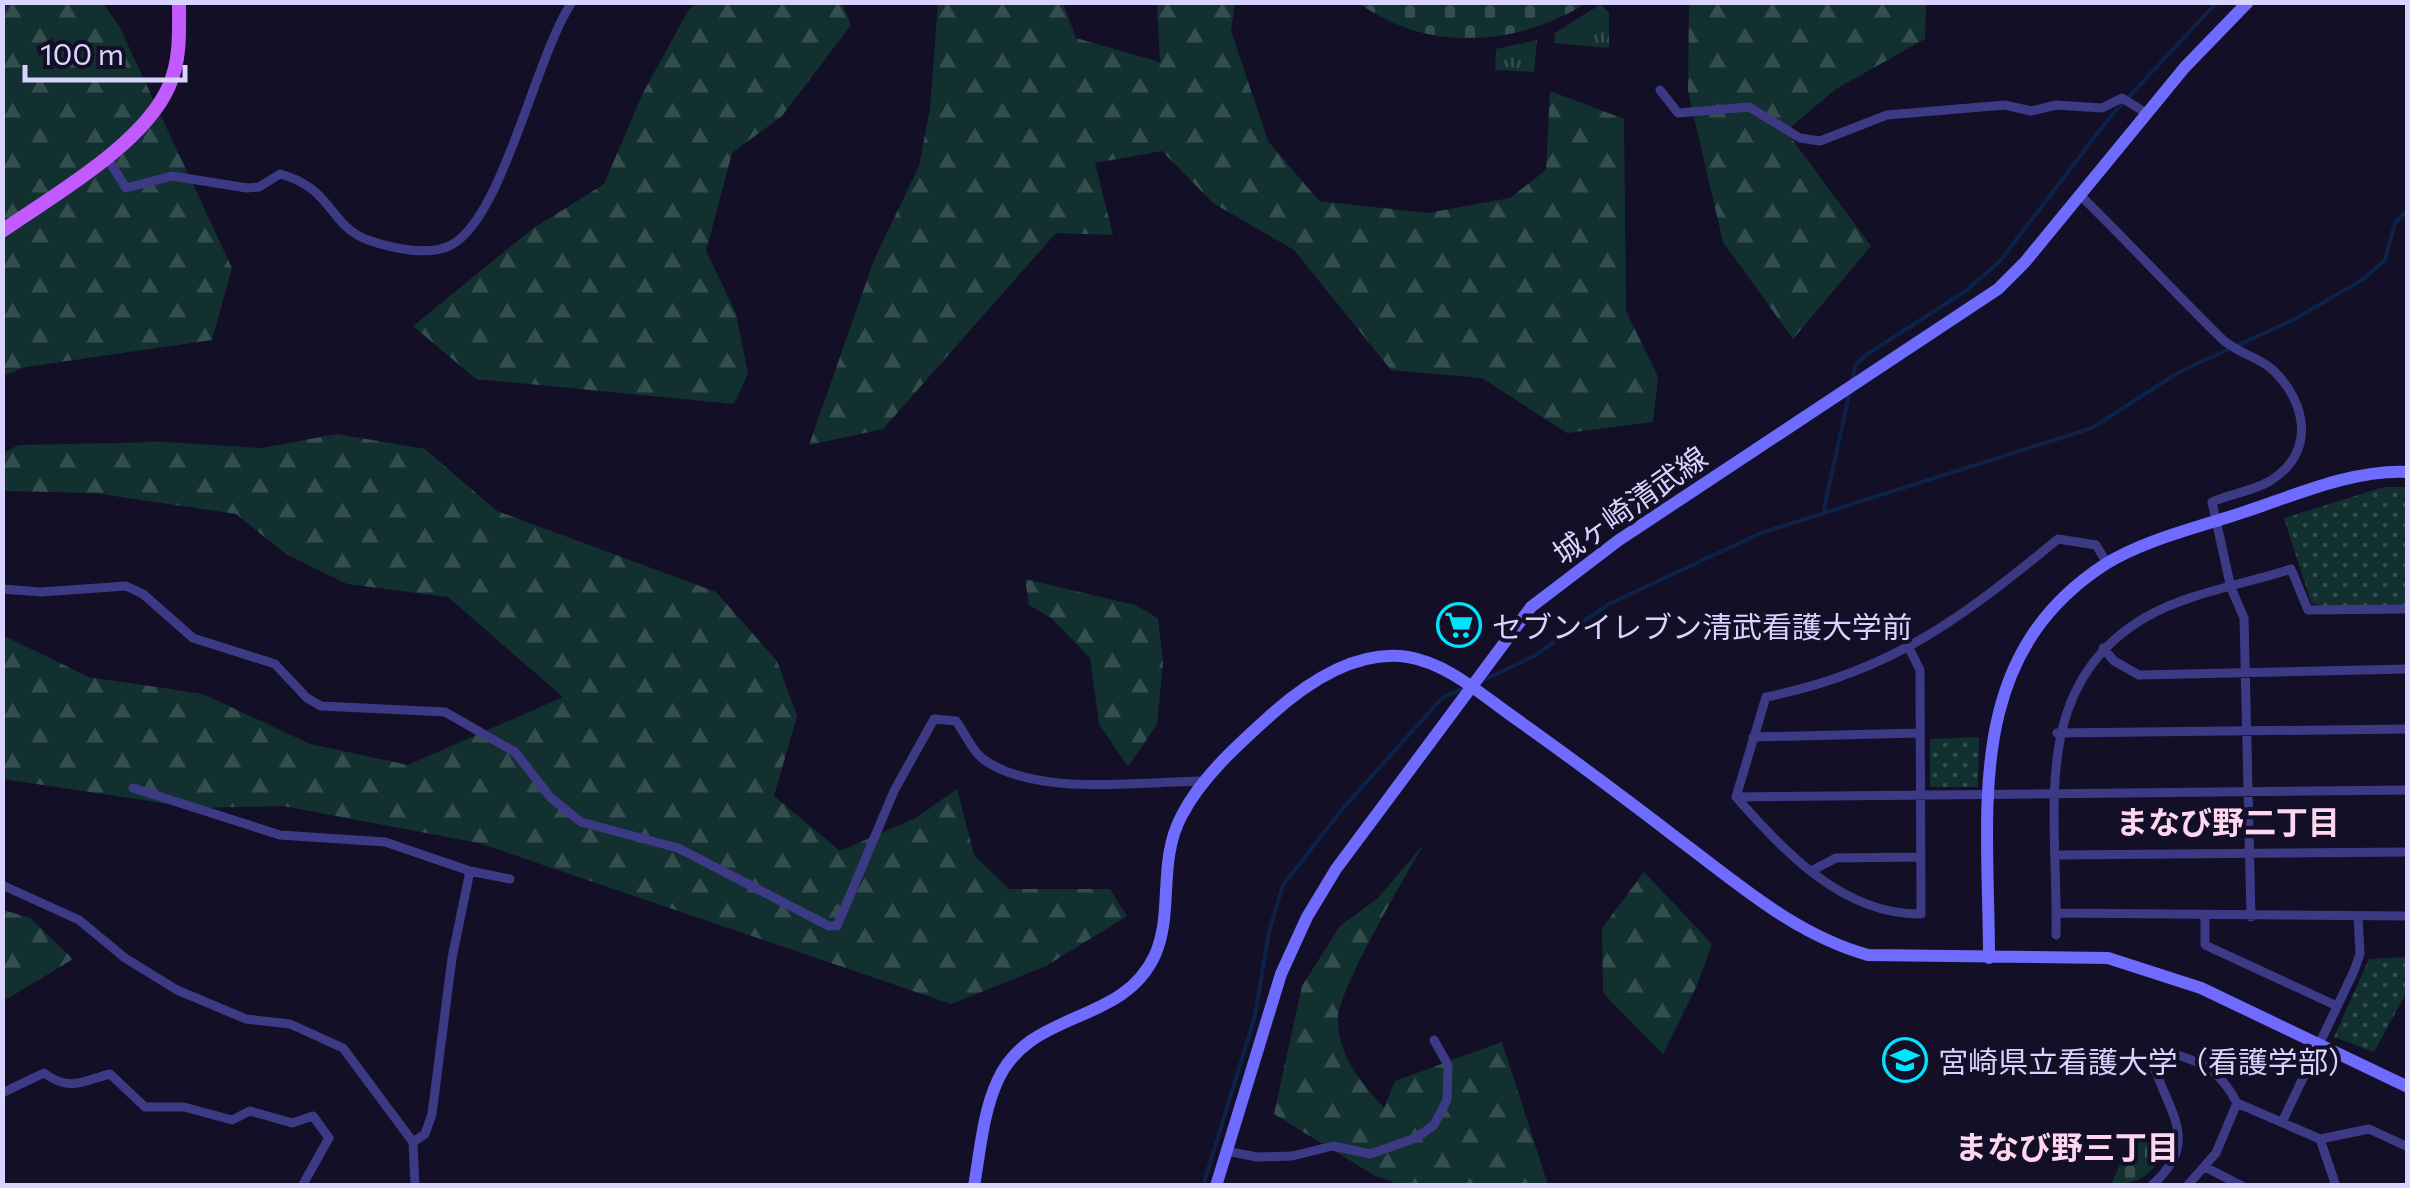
<svg xmlns="http://www.w3.org/2000/svg" width="2410" height="1188" viewBox="0 0 2410 1188" font-family="Commissioner,'Noto Sans JP',sans-serif">
  <defs>
    <pattern id="grass-tufts" width="24" height="20" patternUnits="userSpaceOnUse" patternTransform="scale(2.5)"><rect width="24" height="20" fill="#12302f"/><path d="M3 7l-1-3M5 7V3M7 7l1-3M15 17l-1-3M17 17v-4M19 17l1-3" fill="none" stroke="#344d4e"/></pattern>
    <pattern id="forest-firs" width="22" height="20" patternUnits="userSpaceOnUse" patternTransform="scale(2.5)"><rect width="22" height="20" fill="#12302f"/><path d="M5 1l3.5 6h-7zM16 11l3.5 6h-7z" fill="#344d4e"/></pattern>
    <pattern id="cemetery-stones" width="16" height="16" patternUnits="userSpaceOnUse" patternTransform="scale(2.5)"><rect width="16" height="16" fill="#12302f"/><path d="M2 7V4a2 2 0 0 1 4 0v3zM10 15v-3a2 2 0 0 1 4 0v3z" fill="#344d4e"/></pattern>
    <pattern id="park-dots" width="8" height="8" patternUnits="userSpaceOnUse" patternTransform="scale(2.5)"><rect width="8" height="8" fill="#12302f"/><path d="M2 2h.1M6 6h.1" fill="none" stroke="#344d4e" stroke-width="1.8" stroke-linecap="round"/></pattern>
  </defs>
  <rect width="100%" height="100%" fill="#130f26"/>
  <path fill="url(#grass-tufts)" d="M1601,4L1609,13V48L1554,43L1555,33Z
    M1537,40L1534,72L1495,70L1496,49Z"/>
  <path fill="url(#forest-firs)" d="M938,2L1063,3L1076,38L1160,62L1157,3H1235L1231,31L1268,141L1319,201L1428,213L1510,198L1546,170L1550,91L1624,119L1626,311L1658,377L1653,422L1567,433L1482,378L1391,370L1294,250L1213,203L1162,151L1095,163L1113,235L1056,233L883,429L809,445L874,260L919,166L930,109Z
    M3,3H103L120,28L232,268L212,340L26,367L3,376Z
    M699,3H842L851,25L782,116L732,153L706,251L736,313L748,374L734,404L476,379L413,326L531,230L604,184L643,93L689,9Z
    M1689,3H1926L1925,39L1836,89L1786,131L1871,246L1793,339L1723,242L1688,91Z
    M337,434L425,449L497,511L716,592L777,661L797,716L774,796L840,851L916,818L957,789L974,855L1009,889H1110L1127,916L1046,966L951,1004L479,843L283,806L196,808L3,779L2,635L89,677L203,694L310,744L408,765L563,697L448,597L347,584L286,554L236,514L94,493L3,491V453L19,445L165,442L261,448Z
    M1025,579L1135,605L1158,618L1163,663L1157,724L1128,767L1099,724L1090,658L1051,618L1029,605Z
    M1424,844C1406,875 1337,991 1338,1020C1338,1057 1362,1083 1384,1108L1395,1081L1502,1042L1548,1185H1401L1375,1176L1274,1114L1302,986L1340,926L1377,899Z
    M1644,872L1712,944L1698,983L1663,1054L1603,993L1602,928Z
    M3,910L30,918L73,959L7,999L3,998Z"/>
  <path fill="url(#cemetery-stones)" d="M1359,3H1586C1517,47 1427,53 1359,3Z
    M2163,1128C2168,1163 2145,1186 2111,1185L2128,1146Z"/>
  <path fill="url(#park-dots)" d="M2384,487H2407V606L2324,608L2311,602L2284,518Z
    M1979,737L1978,787H1930V739Z
    M2407,957V992L2374,1052L2334,1037L2369,959Z"/>
  <g fill="none" stroke-linecap="round" stroke-linejoin="round">
    <path stroke="#0c2248" stroke-width="4" d="M1852,381L1856,364L1866,355L1967,290L2000,261L2110,117L2217,2
      M1823,513L1850,391
      M1482,681L1534,656L1609,604L1761,533L2092,428L2179,372L2293,320L2362,280L2385,260L2395,223L2408,210
      M1203,1186L1255,1016L1269,932L1283,885L1344,807L1442,698L1464,688"/>
    <path stroke="#3d3a85" stroke-width="9" d="M1660,90L1678,113L1749,107L1800,138L1820,141L1887,115L2005,105L2031,111L2056,105L2102,108L2122,98L2146,113
      M106,156L126,188L172,176L247,188L259,187L280,174C333,188 329,226 368,240C391,248 429,257 451,245C503,218 535,57 572,2
      M2080,195C2128,242 2173,291 2221,338C2236,353 2257,356 2273,370C2307,403 2316,452 2270,481C2253,491 2230,494 2212,502L2231,588L2244,618L2251,917
      M2,589L41,592L126,586L143,594L193,638L275,664L307,698L321,706L445,712L515,752L551,798L581,822L678,848L829,926H837L894,791L934,719L956,721C965,733 972,751 983,759C1037,798 1141,781 1206,781
      M2103,648L2114,661L2139,675L2408,669
      M2057,733L2408,729
      M1753,737L1919,733
      M133,788L280,835L385,842L470,871L510,879
      M1736,797L2408,790
      M1736,797L1766,697C1891,672 1962,618 2058,539L2096,545L2107,563
      M1736,797C1785,852 1843,915 1921,914L1920,670L1909,648
      M2057,855L2408,852
      M1813,870L1836,858L1920,857
      M2,885L79,920L125,958L177,990L246,1019L290,1024L343,1048L413,1142L415,1186
      M2056,913L2408,916
      M2205,917V945L2335,1005
      M2056,935C2059,817 2026,687 2146,617C2188,593 2245,584 2291,569L2308,610L2408,609
      M2,1093L44,1073C71,1093 85,1080 110,1074L145,1107H184L232,1120L250,1111L292,1123L313,1116L329,1138L302,1186
      M2283,1120L2354,971L2360,954L2358,917
      M2320,1139L2369,1129L2408,1147
      M413,1142L425,1134L432,1114L452,958L470,871
      M1226,1151L1257,1157L1292,1156L1333,1146L1370,1154L1416,1138L1434,1125L1447,1100L1448,1065L1434,1040
      M2205,1167L2242,1186
      M2151,1186C2199,1144 2173,1119 2154,1067L2174,1054C2206,1063 2222,1074 2237,1103L2320,1139L2336,1186
      M2187,1186L2216,1153L2237,1103"/>
    <path stroke="#6f6bff" stroke-width="12" d="M1989,958C1989,810 1962,658 2104,565C2140,542 2191,529 2232,516C2287,499 2349,469 2408,472
      M974,1186C980,1152 983,1113 997,1082C1029,1008 1122,1027 1155,955C1174,912 1157,861 1182,815C1202,776 1240,743 1272,714C1308,682 1357,649 1408,657C1446,663 1481,694 1512,716C1570,757 1626,799 1682,842C1741,886 1796,935 1868,955L2108,958L2201,988L2408,1087
      M1216,1186L1281,974L1307,917L1336,869L1531,607L1619,540L1998,289L2025,262L2185,67L2248,2"/>
    <path stroke="#c25bff" stroke-width="14" d="M2,231C54,195 144,144 169,86C181,59 179,31 179,2"/>
  </g>
  <defs>
    <g id="supermarket-ring" transform="scale(2.25)"><circle r="9.5" fill="#130f26" stroke="#00e5ff" stroke-width="1.5"/><path d="M-6-5.5h2.5l.6 2H6L4.5 2H-2.5L-4.4-4H-6ZM-1.5 3.2a1.3 1.3 0 1 0 .1 0ZM3 3.2a1.3 1.3 0 1 0 .1 0Z" fill="#00e5ff"/></g>
    <g id="university-ring" transform="scale(2.25)"><circle r="9.5" fill="#130f26" stroke="#00e5ff" stroke-width="1.5"/><path d="M0-5L7-2L0 1L-7-2ZM-4 1L0 2.5L4 1V4Q0 6-4 4Z" fill="#00e5ff"/></g>
  </defs>
  <g fill-rule="evenodd">
    <use href="#supermarket-ring" x="1459" y="625"/>
    <use href="#university-ring" x="1905" y="1060"/>
  </g>
  <g text-anchor="middle" dominant-baseline="central" stroke-width="8" stroke-linejoin="round" paint-order="stroke">
    <g font-size="30" fill="#d9d4ff" stroke="#130f26">
      <text transform="translate(1629 504) rotate(-35)">城ヶ崎清武線</text>
    </g>
    <g font-size="30" fill="#d9d4ff" stroke="#130f26" text-anchor="start">
      <text x="1492" y="625">セブンイレブン清武看護大学前</text>
      <text x="1938" y="1060">宮崎県立看護大学（看護学部）</text>
    </g>
    <g font-size="32" font-weight="bold" fill="#ffd6f0" stroke="#130f26">
      <text x="2228" y="821">まなび野二丁目</text>
      <text x="2067" y="1146">まなび野三丁目</text>
    </g>
  </g>
  <rect width="2410" height="1188" fill="none" stroke="#d9d4ff" stroke-width="10"/>
  <path d="M25 65v15h160v-15" fill="none" stroke="#d9d4ff" stroke-width="5"/>
  <text x="40" y="65" font-size="30" fill="#d9d4ff" stroke="#130f26" stroke-width="8" paint-order="stroke">100 m</text>
</svg>
